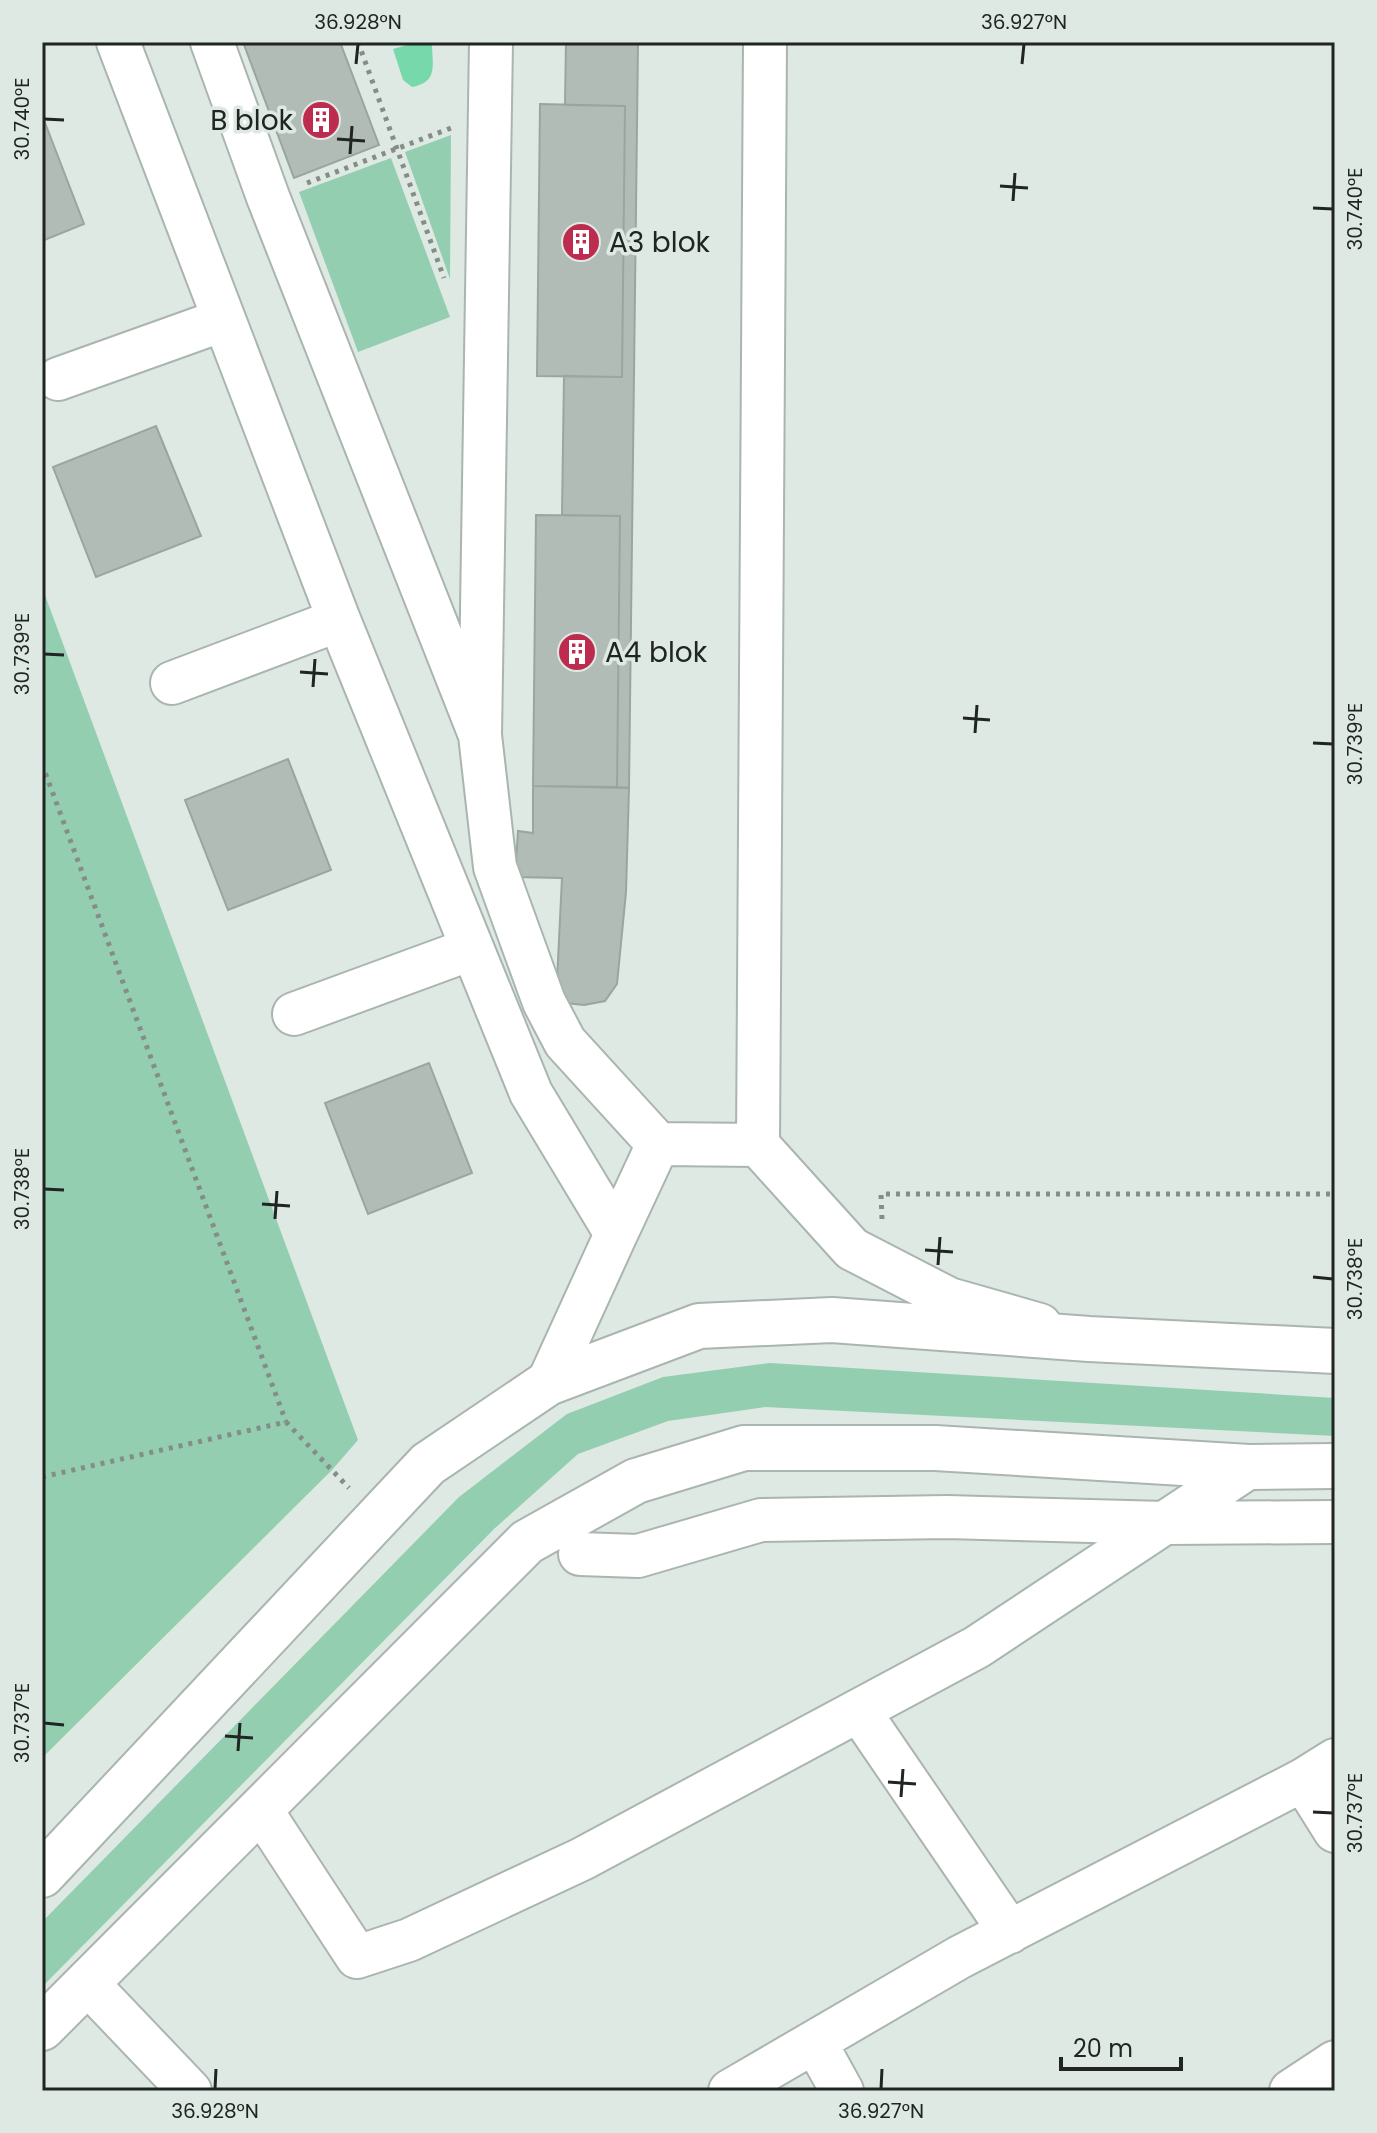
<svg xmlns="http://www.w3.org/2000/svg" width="1377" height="2133" viewBox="0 0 1377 2133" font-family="Poppins,sans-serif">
  <rect width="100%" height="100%" fill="#dee9e3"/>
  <path fill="#93ceb1" d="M451,135L450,279L405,152Z
    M391,158L450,317L358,352L299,192Z
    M42,587L358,1440L332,1470L42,1758Z
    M770,1363L1335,1398V1436L765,1407L668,1421L578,1454L494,1529L42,1987V1922L459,1497L567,1414L663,1377Z"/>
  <path fill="#77d8ac" d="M418,42H432C432,65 439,82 412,87L403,80L393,49Z"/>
  <path fill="#b2bcb7" stroke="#9ba5a0" stroke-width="2" d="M243,42H340L379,145L294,178Z
    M566,42H638L629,788L617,787L620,516L562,515L564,376L622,377L625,106L565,105Z
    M540,104L625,106L622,377L537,376Z
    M42,115L84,224L42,241Z
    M156,426L201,536L96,577L53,467Z
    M536,515L620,516L617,787L533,786Z
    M288,759L331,870L228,910L185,800Z
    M533,786L629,788L626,892L617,984L605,1001L584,1005L556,1002L562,878L515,877L518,831L533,833Z
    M429,1063L472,1173L368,1214L325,1103Z"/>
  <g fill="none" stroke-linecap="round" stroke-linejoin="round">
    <g stroke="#aab5af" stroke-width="46">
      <path id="minor" d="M118,42L339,620L531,1093L616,1234L548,1383
        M212,42L268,197L480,735L491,42
        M765,42L758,1145L852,1249L949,1299L1040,1325
        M58,379L223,320
        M172,683L339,620
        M480,735L495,867L544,1002L565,1042L658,1144
        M294,1014L471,949
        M616,1234L658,1144L758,1145
        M580,1554L638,1556L761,1520L947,1517L1165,1523L1335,1522
        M859,1711L1010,1932
        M1303,1780L1335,1831
        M261,1810L357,1957L409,1940L582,1859L977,1647L1249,1467
        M87,1983L190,2091
        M815,2042L842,2091
        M730,2091L960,1957L1303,1780L1335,1760
        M1291,2091L1335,2062"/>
    </g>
    <g stroke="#aab5af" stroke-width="48">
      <path id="major" d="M42,1875L428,1464L548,1383L699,1326L832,1320L1089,1339L1335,1351
        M42,2028L527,1542L636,1481L744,1448H935L1249,1467L1335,1466"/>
    </g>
    <path stroke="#858d89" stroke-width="5" stroke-dasharray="4 6" stroke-linecap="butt" d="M358,42L444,278
      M307,183L451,128
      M42,764L286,1422
      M882,1219L881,1194H1335
      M42,1477L286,1422L349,1488"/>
    <use href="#minor" stroke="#fff" stroke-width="42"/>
    <use href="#major" stroke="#fff" stroke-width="44"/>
  </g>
  <path fill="none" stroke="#202422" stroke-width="3" d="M356,64L358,44M1022,64L1024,44M44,119L64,120M337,139L365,141M350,154L352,126M1000,186L1028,188M1013,201L1015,173M1313,208L1333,209M44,654L64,655M300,672L328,674M313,687L315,659M963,718L990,720M975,733L977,705M1313,743L1333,744M44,1189L64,1190M262,1204L290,1206M275,1219L277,1191M925,1250L953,1252M938,1265L940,1237M1313,1277L1333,1279M44,1723L64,1725M225,1736L253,1738M238,1751L240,1723M888,1782L916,1784M901,1797L903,1769M1313,1812L1333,1813M215,2089L216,2069M881,2089L882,2069"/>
  <defs>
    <g id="building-disc" transform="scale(2)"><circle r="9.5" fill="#bd2c4e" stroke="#dee9e3"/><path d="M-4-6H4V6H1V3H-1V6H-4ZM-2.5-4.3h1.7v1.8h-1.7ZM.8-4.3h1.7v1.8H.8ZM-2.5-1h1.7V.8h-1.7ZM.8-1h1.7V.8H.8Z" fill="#fff"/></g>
  </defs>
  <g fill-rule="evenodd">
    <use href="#building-disc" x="321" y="120"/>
    <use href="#building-disc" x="581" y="242"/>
    <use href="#building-disc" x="577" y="652"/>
  </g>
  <g text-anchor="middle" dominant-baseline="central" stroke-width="7" stroke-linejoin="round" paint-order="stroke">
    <g font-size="28" fill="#202422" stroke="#dee9e3" text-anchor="start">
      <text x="293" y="120" text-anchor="end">B blok</text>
      <text x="609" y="242">A3 blok</text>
      <text x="605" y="652">A4 blok</text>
    </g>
  </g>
  <rect width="1377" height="2133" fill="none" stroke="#dee9e3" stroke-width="88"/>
  <path d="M1061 2057v12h120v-12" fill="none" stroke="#202422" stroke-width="4"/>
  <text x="1073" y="2057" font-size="24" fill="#202422" stroke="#dee9e3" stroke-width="6" paint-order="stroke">20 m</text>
  <rect x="44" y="44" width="1289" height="2045" fill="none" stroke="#202422" stroke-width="3"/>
  <g font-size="20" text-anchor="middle" fill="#202422">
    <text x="358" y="29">36.928°N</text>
    <text x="1024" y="29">36.927°N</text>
    <text transform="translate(22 119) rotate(-90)" y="7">30.740°E</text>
    <text transform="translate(1355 209) rotate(-90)" y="7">30.740°E</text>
    <text transform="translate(22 654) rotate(-90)" y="7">30.739°E</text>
    <text transform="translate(1355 744) rotate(-90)" y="7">30.739°E</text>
    <text transform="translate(22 1189) rotate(-90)" y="7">30.738°E</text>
    <text transform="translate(1355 1279) rotate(-90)" y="7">30.738°E</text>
    <text transform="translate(22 1723) rotate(-90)" y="7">30.737°E</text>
    <text transform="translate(1355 1813) rotate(-90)" y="7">30.737°E</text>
    <text x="215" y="2118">36.928°N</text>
    <text x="881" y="2118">36.927°N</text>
  </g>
</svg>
